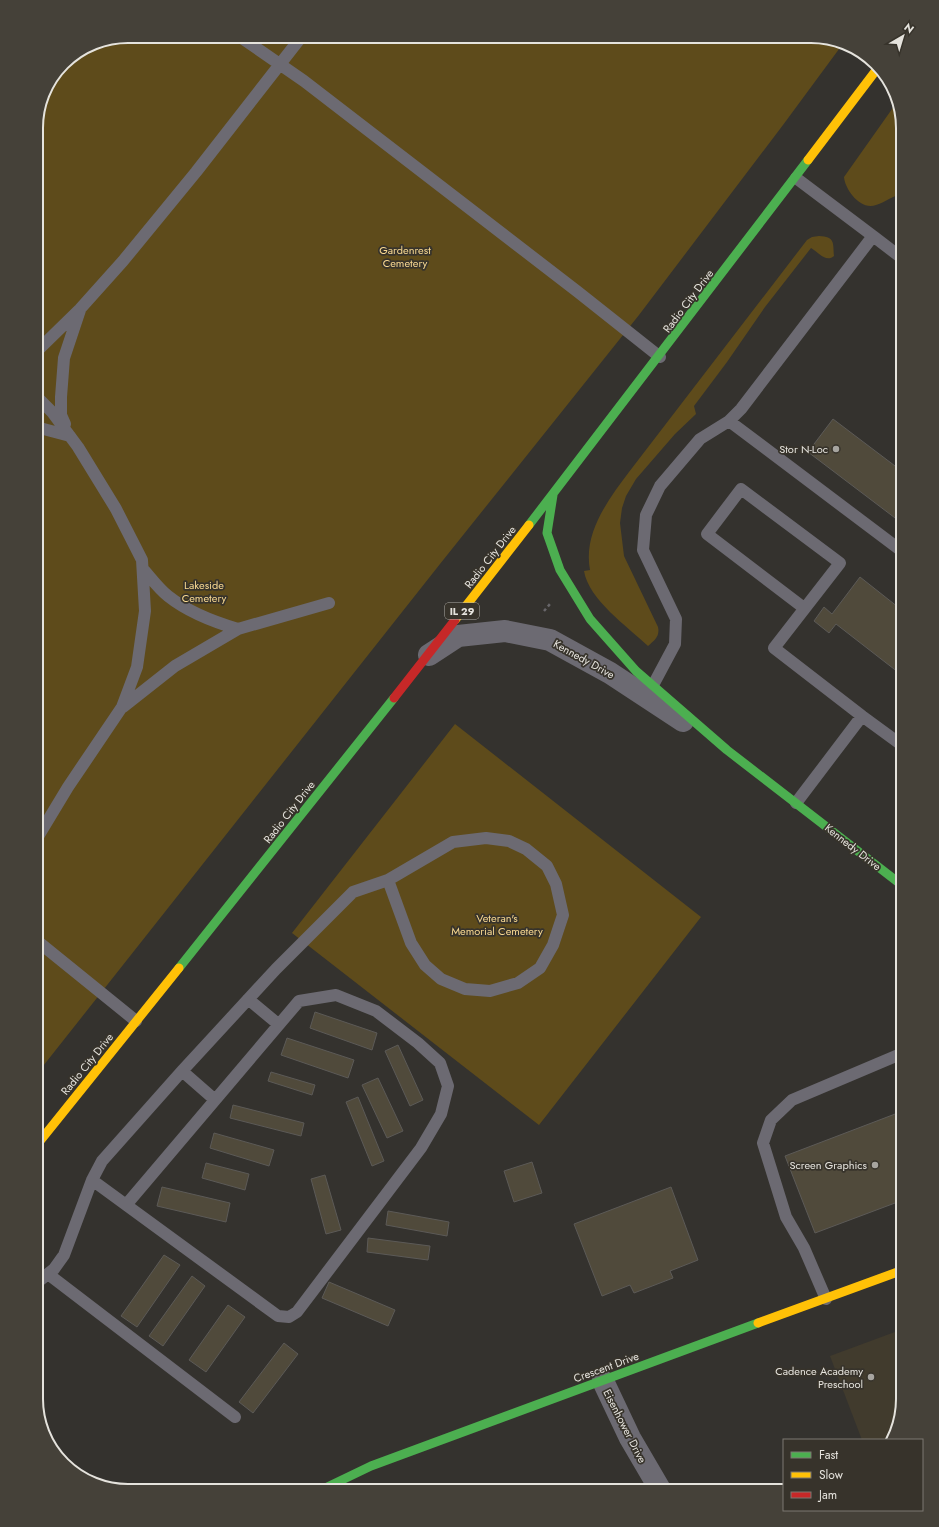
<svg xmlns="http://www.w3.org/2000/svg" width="939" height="1527" viewBox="0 0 939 1527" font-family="Jost,sans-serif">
  <rect width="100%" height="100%" fill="#34322e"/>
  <path fill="#413b2d" d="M903,1329V1399L891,1440H862L830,1356Z"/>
  <path fill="#5e4b1b" d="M128,36H817L842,45L783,125L639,315L440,564L36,1075V123L43,93L63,63L93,43Z
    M897,102L903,128V194C893,195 886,202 876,205C861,211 845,190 844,177Z
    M819,236C835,237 833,242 834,256C826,263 818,252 811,248L765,307L727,362L694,406L696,414L675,434L636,479L626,496L622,508L620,523L624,556L658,627C660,636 655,640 648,646C627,626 589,600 584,571L590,570C583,533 608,500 629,472L807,240L812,237Z
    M455,724L701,917L539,1125L292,933Z"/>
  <path fill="#504a3b" stroke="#5c5a57" d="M833,419L903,472V524L808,452Z
    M860,577L903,611V676L836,624L829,633L814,621L824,607L832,614Z
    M315,1012L377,1033L372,1050L310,1028Z
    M287,1038L354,1060L348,1078L281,1055Z
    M398,1045L423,1100L410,1106L385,1051Z
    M271,1072L315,1085L312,1095L268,1081Z
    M378,1078L403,1131L387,1138L362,1085Z
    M358,1097L384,1161L372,1166L346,1102Z
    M233,1105L304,1123L301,1136L230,1118Z
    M903,1111V1200L815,1233L785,1156Z
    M214,1133L274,1150L269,1166L210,1148Z
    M532,1162L542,1193L514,1202L504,1171Z
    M206,1163L249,1174L245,1190L202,1178Z
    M325,1175L341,1230L326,1234L311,1179Z
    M162,1187L230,1203L226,1222L157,1206Z
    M671,1187L698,1260L670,1271L673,1278L634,1293L630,1285L602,1296L574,1224Z
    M388,1211L449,1222L447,1236L386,1225Z
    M368,1238L430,1246L428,1260L367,1252Z
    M164,1255L180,1265L137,1327L121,1316Z
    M192,1276L205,1286L163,1346L149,1336Z
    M329,1282L395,1310L388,1326L322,1298Z
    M228,1305L245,1317L206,1372L189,1360Z
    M284,1343L298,1354L253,1413L239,1402Z"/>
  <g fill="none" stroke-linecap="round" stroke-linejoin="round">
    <path stroke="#68666a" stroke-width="2.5" stroke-dasharray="3 3" stroke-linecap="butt" d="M544,611L550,604"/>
    <path stroke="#6c6a72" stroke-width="12" d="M239,36L304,81L578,292L660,357
      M873,236L903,259
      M36,352L80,309L123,261L196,172L302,36
      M729,421L903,552
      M65,424L61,415V397L64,358L80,310
      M36,427L70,436
      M804,608L707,534L741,489L840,563L774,648L862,716
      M238,629L329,603
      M651,689L675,644L676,619L643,550L646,515L660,486L700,439L729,421L741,409L873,236L796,178
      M123,707L175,666L238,629C214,622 188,612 168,596C159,589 151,578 143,569
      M796,803L862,716L903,746
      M36,840L68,787L122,707L137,667L145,611L142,560L116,509L78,447L52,412L36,396
      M36,940L136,1021
      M248,999L278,1024
      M182,1071L214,1099
      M92,1180L278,1316L289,1317L297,1312L421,1148L441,1114L448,1086L440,1063L418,1043L376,1011L336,995L299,1001L126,1205
      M48,1274L235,1417
      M36,1282L39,1281L54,1269L64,1255L92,1180L102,1161L182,1071L276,969L353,892L388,880L453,842L486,838L509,841L526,849L547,866L556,884L563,915L553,945L540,968L518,983L490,991L465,989L441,979L425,965L411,943L388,880
      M826,1299L804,1248L786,1217L763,1143L771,1120L792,1100L903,1053"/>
    <path stroke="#6c6a72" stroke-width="22" d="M429,655L458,636L505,631L550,640L610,673L683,721
      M603,1381L630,1438L661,1491"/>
    <path stroke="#4caf50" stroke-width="9" d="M553,495L547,533L560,570L590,619L636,671L727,750L903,886
      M529,525L808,160
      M179,968L394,698
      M319,1491L371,1466L758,1323"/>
    <path stroke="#ffc107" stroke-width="9" d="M808,160L877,69
      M455,620L529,525
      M36,1146L179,968
      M758,1323L903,1270"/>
    <path stroke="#c62828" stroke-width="9" d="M394,698L455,620"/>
  </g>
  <g fill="#a7a5a0" stroke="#37332b" stroke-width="1.5">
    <circle cx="836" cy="449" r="4"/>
    <circle cx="875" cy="1165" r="4"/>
    <circle cx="871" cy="1377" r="4"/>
  </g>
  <g text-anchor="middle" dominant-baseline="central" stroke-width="3.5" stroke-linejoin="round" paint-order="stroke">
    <rect fill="#37332b" stroke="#b1aea8" stroke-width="1" x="445" y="603" width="34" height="16" rx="3"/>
    <g font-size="10" font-weight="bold" fill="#e5e3dd">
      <text x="462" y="611">IL 29</text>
    </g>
    <g font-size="11" fill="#f9d991" stroke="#37332b">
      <text x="405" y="250">Gardenrest<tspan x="405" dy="13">Cemetery</tspan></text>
      <text x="204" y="585">Lakeside<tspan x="204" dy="13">Cemetery</tspan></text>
      <text x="497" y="918">Veteran's<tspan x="497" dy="13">Memorial Cemetery</tspan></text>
    </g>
    <g font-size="11" fill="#e5e3dd" stroke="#37332b">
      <text transform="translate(688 301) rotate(-53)">Radio City Drive</text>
      <text transform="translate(490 557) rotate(-52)">Radio City Drive</text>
      <text transform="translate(584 659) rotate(29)">Kennedy Drive</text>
      <text transform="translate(289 812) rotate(-52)">Radio City Drive</text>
      <text transform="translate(853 847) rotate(38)">Kennedy Drive</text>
      <text transform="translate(87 1064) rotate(-51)">Radio City Drive</text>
      <text transform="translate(606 1367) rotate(-20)">Crescent Drive</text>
      <text transform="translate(625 1426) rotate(63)">Eisenhower Drive</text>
    </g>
    <g font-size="11" fill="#e5e3dd" stroke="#37332b" text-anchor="end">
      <text x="828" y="449">Stor N-Loc</text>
      <text x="867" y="1165">Screen Graphics</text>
      <text x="863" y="1371">Cadence Academy<tspan x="863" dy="13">Preschool</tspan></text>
    </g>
  </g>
  <path d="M0 0H939V1527H0ZM128 43H811A85 85 0 0 1 896 128V1399A85 85 0 0 1 811 1484H128A85 85 0 0 1 43 1399V128A85 85 0 0 1 128 43Z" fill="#454139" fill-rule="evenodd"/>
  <path fill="none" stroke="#e5e3dd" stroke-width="2" d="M128 43H811A85 85 0 0 1 896 128V1399A85 85 0 0 1 811 1484H128A85 85 0 0 1 43 1399V128A85 85 0 0 1 128 43Z"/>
  <rect x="783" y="1439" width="140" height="72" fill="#37332b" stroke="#7d7972"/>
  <rect x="791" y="1452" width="20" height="6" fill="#4caf50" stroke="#7d7972"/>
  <text x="819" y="1459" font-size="12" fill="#e5e3dd">Fast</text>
  <rect x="791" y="1472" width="20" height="6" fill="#ffc107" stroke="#7d7972"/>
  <text x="819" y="1479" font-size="12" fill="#e5e3dd">Slow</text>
  <rect x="791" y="1492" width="20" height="6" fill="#c62828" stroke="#7d7972"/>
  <text x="819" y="1499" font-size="12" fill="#e5e3dd">Jam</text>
  <g transform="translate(903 36) rotate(38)" stroke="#37332b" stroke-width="3" paint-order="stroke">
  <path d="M0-3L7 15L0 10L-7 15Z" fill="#e5e3dd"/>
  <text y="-6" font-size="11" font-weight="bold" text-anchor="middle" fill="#e5e3dd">N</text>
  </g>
</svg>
